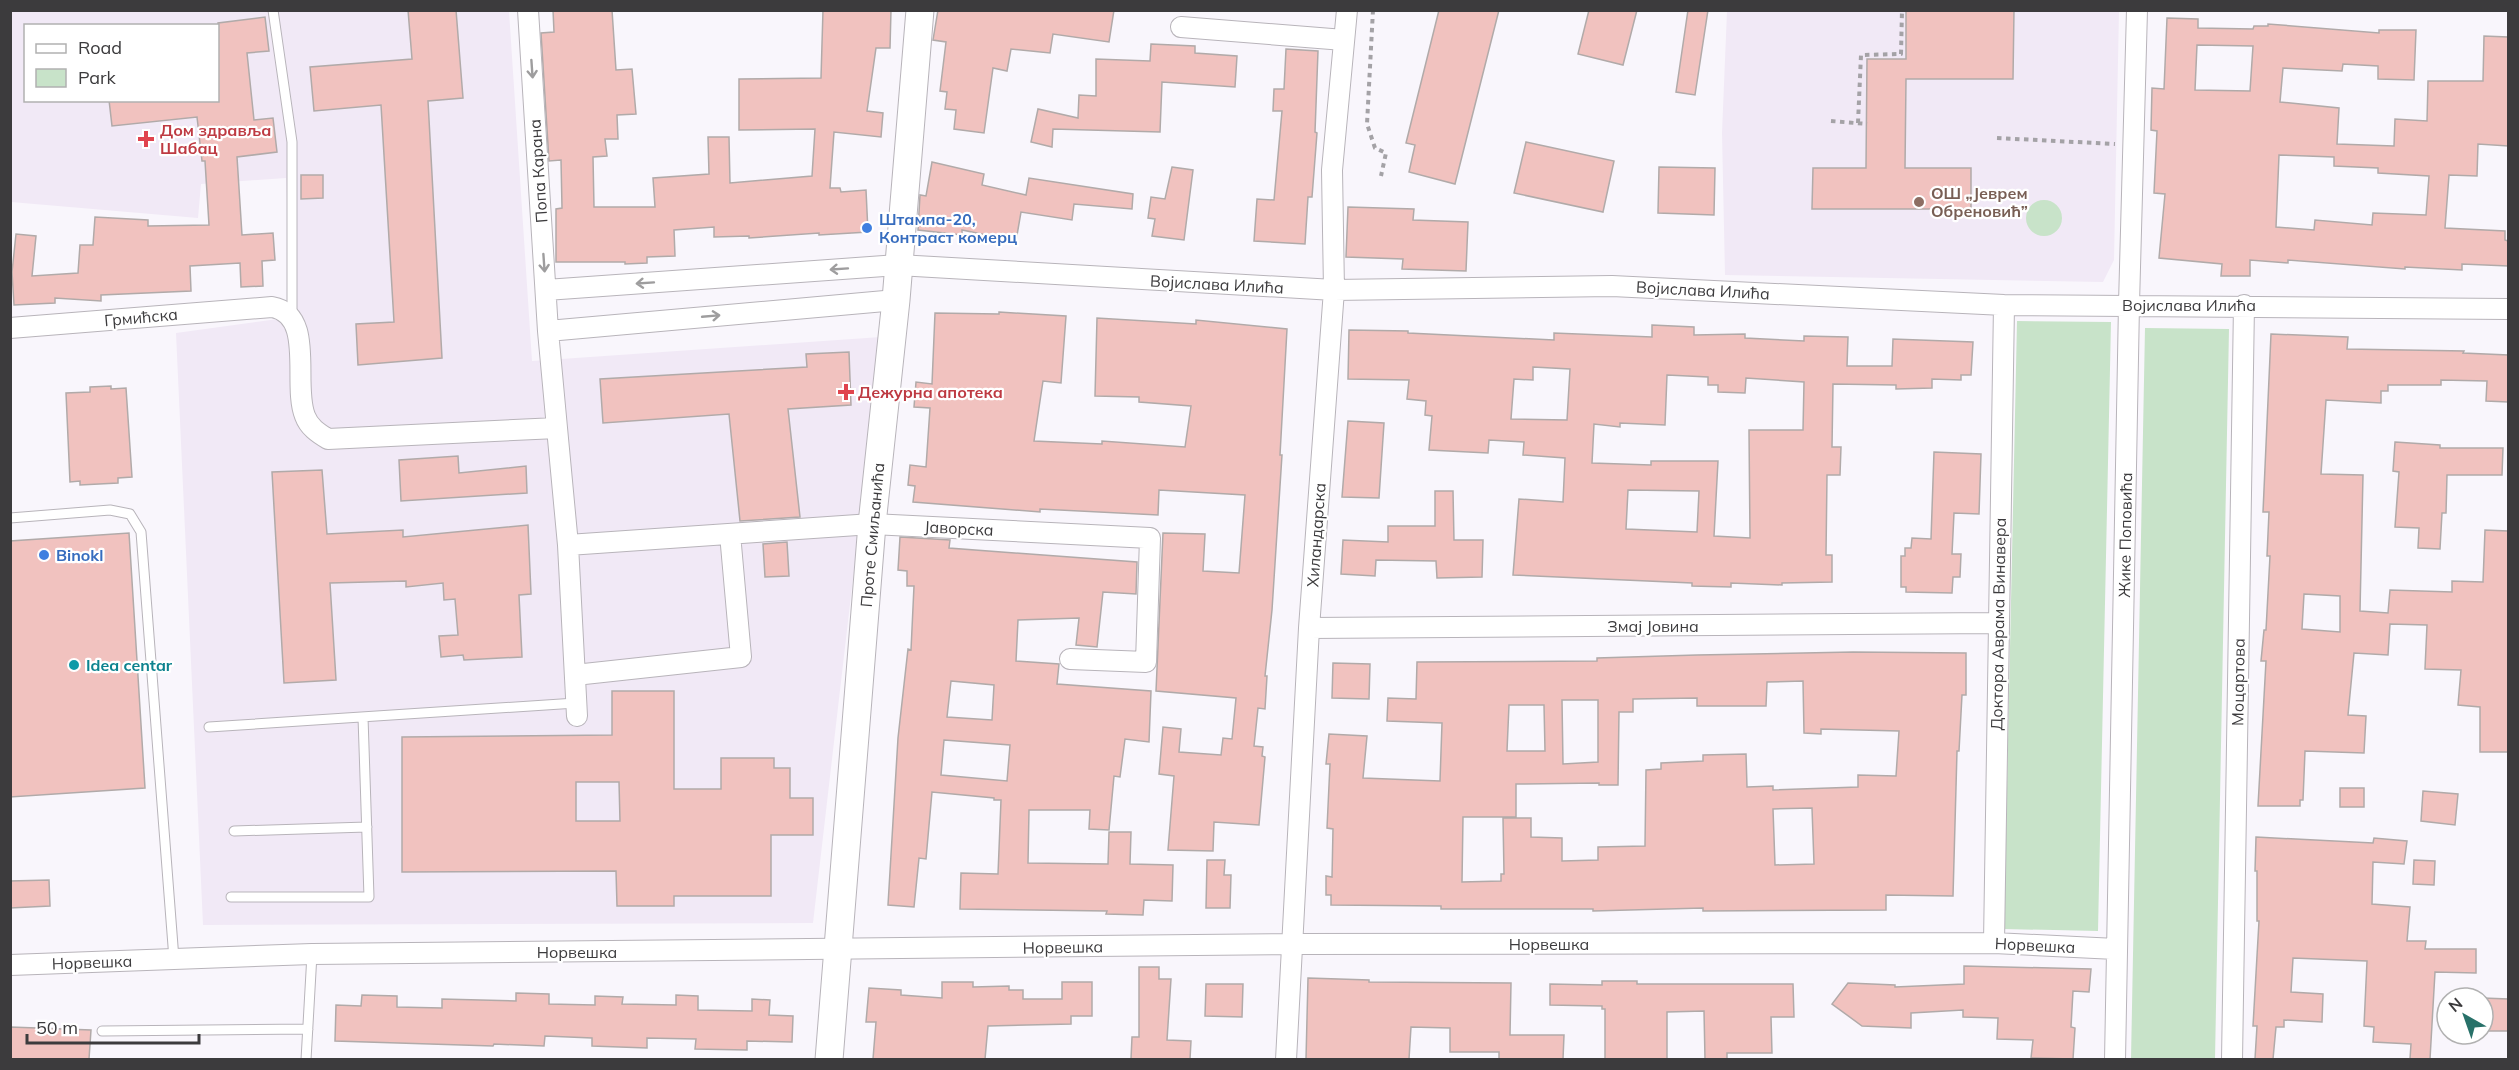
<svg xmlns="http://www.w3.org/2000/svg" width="2519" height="1070" viewBox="0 0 2519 1070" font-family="Mulish,sans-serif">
  <rect width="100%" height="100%" fill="#f9f6fc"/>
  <path fill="#f1e9f6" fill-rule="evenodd" d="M10,11H509L532,361L881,337L813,923L203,925L176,333L292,317L286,178L201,184L198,218L11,202ZM26,26H218V100H26Z
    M1727,11H2119L2114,260L2103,282L1725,275L1722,133Z"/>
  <path fill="#c8e3c9" d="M2026 218a18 18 0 1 1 36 0a18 18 0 1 1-36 0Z
    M2017,321L2111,322L2098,931L2004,929Z
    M2145,328L2229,329L2215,1059H2131Z"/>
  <path fill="#f1c2bf" stroke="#b1aaa9" stroke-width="1.5" fill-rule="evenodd" d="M408,10H456L463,98L428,101L442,358L358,365L356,324L394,322L381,105L314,111L310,67L412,59Z
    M553,10H612L616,70L632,69L636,114L617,115L618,139H605L607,156L593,157L594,207H655L653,178L709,174L708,137H729L730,183L812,176L815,129L739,130V79L821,78L823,10H891L890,48H876L867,111L883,113L881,137L834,132L830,188H840L841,192L866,190L868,232L819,235V233L749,238V236L714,237V227L674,230L675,256L647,257V263L625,264V262H556V209L562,208L561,160L549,161L541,33L554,32Z
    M938,10H1114L1109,42L1053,34L1050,53L1011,49L1007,71L993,68L984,133L954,129L956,110L945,109L947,92L940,91L946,42L933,40Z
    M1439,10H1499L1455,184L1409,172L1415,145L1406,143Z
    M1589,10H1637L1623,65L1578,54Z
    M1688,10H1708L1695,95L1676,92Z
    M1906,10H2014L2013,79H1906L1905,168H1971V209H1812L1813,168H1866L1867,59H1906Z
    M265,17L269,51L247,53L254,120L273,118L277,152L237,157L242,235L273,233L275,260L262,261L263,286L241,287L240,263L190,266L191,291L101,295V301L55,298V303L14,305L12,272L16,234L36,236L32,276L78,273L80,245H93L95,217L148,220V226L209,225L205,161H202L197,117L112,126L109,100H218V23Z
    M2167,18L2198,19V28L2253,29L2254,26H2268V24L2379,33V30H2416L2414,80L2378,79V66L2343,64L2342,71L2283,68L2280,102L2339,108L2337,144L2394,146L2395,119L2427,121L2428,81H2483L2484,36L2508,37V146L2478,144L2477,176L2449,175L2445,228L2505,231V240L2508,241V266L2462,264V270L2405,267V269L2288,260V263L2250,260V276H2221L2222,264L2159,258L2165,194L2154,193L2157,131L2151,130L2152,88L2164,89ZM2197,45L2253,46L2250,91L2195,90ZM2279,155L2334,157V166L2378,168V173L2429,176L2426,215L2373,213L2372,225L2315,220L2314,230L2276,227Z
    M1151,44L1195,46V53L1237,56L1235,87L1162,82L1160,132L1053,129L1052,147L1031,142L1038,109L1078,118L1079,95L1096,96V59L1150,61Z
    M1286,49L1318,51L1315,132L1317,133L1312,197H1308L1305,244L1254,241L1257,199L1274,200L1282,111H1273L1274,89H1284Z
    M1526,142L1614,161L1603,212L1514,193Z
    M932,162L984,174L982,185L1026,195L1029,178L1133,194L1132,209L1074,204L1072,220L1021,212L1016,241L962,230V235L918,230L920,195L926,196Z
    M1172,167L1193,170L1184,240L1152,236L1155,219L1148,218L1151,197L1165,199Z
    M1659,167L1715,168L1714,215L1658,213Z
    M301,175H323V198L301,199Z
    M1348,207L1414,209L1413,220L1468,222L1466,271L1402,269L1403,259L1346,257Z
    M999,312L1066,316L1061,383L1043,381L1034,441L1102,444V441L1185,447L1191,406L1139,402V397L1095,396L1097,318L1196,324V320L1287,329L1280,455H1282L1272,610L1265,676H1267L1265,709L1258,708L1254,746L1263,747L1262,756L1265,757L1259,825L1214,822L1213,851L1168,850L1174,776L1159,774L1163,727L1181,729L1179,752L1221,755L1223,738L1232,739L1236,698L1156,691L1163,533L1205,534L1203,571L1239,573L1245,495L1159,490L1158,515L1040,509V512L913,502L915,486L908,485L910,465L926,467L930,408L914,407L916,382L932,384L935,313L999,314Z
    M1652,325L1694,327V335L1745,334V338L1804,341V336L1848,337L1847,366H1892L1893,339L1973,342L1971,375H1961V380L1932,379V388L1896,389V385L1833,384L1832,447H1841L1840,475H1827L1826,555H1832V582L1782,583V585L1731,583V587L1692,586V583L1513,575L1519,499L1563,502L1565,458L1523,455L1524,442L1489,440L1488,453L1429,450L1432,416L1425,415L1426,401L1407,399L1409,380L1348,379L1349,330L1408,331V333L1554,340V333L1652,337ZM1533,367L1570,369L1567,420L1511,419L1514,379L1533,380ZM1667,375L1708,377V385H1718V392L1745,393L1746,378L1804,382L1803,430H1749L1750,538L1714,536L1718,461H1651V465L1592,463L1594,424L1620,427V423L1665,425ZM1628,490L1699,491L1697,532L1626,529Z
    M2271,334L2348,337L2347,349L2464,351L2463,353L2508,355V402L2486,401L2487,381L2441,380V385H2388V391H2381V403L2326,400L2321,474L2363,475L2360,611L2388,613L2390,590L2452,592V581L2483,582L2485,530L2508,531V752H2480V707L2458,705L2461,670L2425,669L2427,625L2390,624L2388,655L2354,653L2348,715L2366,716L2364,753L2305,751L2303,800H2300V806H2258L2266,661H2261L2264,630H2266L2270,556H2267L2269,512H2263ZM2304,594L2340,596V632L2302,629Z
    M849,352L851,405L788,409L800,517L740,521L729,414L603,423L600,379L807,367L806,354Z
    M111,386V389L126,388L132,477L118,478V483L80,485V481L70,482L66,393L90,392V387Z
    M1348,421L1384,423L1379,498L1342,497Z
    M2395,442L2440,445V448H2503L2502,475H2447L2446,513H2442L2440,549L2418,548L2419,528L2395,527L2399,472L2393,471Z
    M1934,452L1981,454L1979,514L1954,513L1952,554H1961L1960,577H1953L1952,593L1906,592V587H1901V556H1905V548H1911L1912,538L1931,539Z
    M458,456L459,473L526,466L527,493L401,501L399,460Z
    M322,470L327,534L403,530V537L528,525L531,594L519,595L522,657L464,660L463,655L441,657L439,636L458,635L455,599L444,600L443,583L406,587V581L330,583L336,680L284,683L272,472Z
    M1435,491H1453L1454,540H1483L1482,577L1437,578L1436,561L1376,560L1375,576L1341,574L1343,540L1388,542V526H1435Z
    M129,533L145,788L10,797V541Z
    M900,537L950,540L949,548L1137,562L1136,594L1103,592L1097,647L1076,645L1079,618L1018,620L1016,661L1059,664L1057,684L1151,691L1149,742L1125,739L1120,777L1114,776L1109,830L1089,829L1090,810H1029L1028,863L1108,864L1109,832H1131L1130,864L1173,865L1172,901L1144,900L1143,915L1106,914L1107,911L960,909L961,873L998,874L1001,800H994V798L932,792L926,859L919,858L914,907L888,905L898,738L908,649L911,650L914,586H907V571L898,570ZM951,681L994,685L992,720L947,717ZM944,740L1010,745L1007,781L941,775Z
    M787,542L789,576L765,577L763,544Z
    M1853,652L1966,653V695H1962L1959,751H1957L1953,896L1886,895V910L1703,911V908L1593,911V909H1441V906L1331,905V895H1326V876L1332,877L1333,829L1327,828L1330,764H1326L1329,734L1367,736L1363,778L1440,781L1442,723L1387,721L1388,698L1416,699L1417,662L1597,661V658L1697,655ZM1803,681L1804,733L1821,734V729L1899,731L1896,776L1858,775V787L1773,790V786L1747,787L1746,754L1703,755V761L1661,763V769L1646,770L1645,846L1598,847V860L1562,861V838L1531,837V818H1503L1504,874H1501V881L1462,882L1463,817H1516V784L1599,783V785H1618L1619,712H1633V699L1697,698V706H1766L1767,682ZM1562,700H1598V762L1563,764ZM1509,705H1544L1545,751H1507ZM1812,808L1814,864L1775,865L1773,809Z
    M1333,663L1370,664L1369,699L1332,698Z
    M612,691H674V789H721V758H774V768H790V798H813V835H771V896H674V906H617L616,871L402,872V737L612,735ZM576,782H619L620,821H576Z
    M2340,788H2364V807H2340Z
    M2423,791L2458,794L2455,825L2421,821Z
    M2256,837L2373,843L2374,838L2407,841L2404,864L2373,862L2372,904L2410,907L2407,941H2426L2425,949H2476V973L2435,972L2430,1059H2410L2411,1044L2373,1042L2374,1027L2364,1026L2367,961L2293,958L2291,992L2323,994L2322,1022L2284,1020V1027H2276L2273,1059H2255L2257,1026H2253L2259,921H2257V871H2255Z
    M1207,860H1225L1224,875H1231L1230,908H1206Z
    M2414,860L2435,861L2434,885L2413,884Z
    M49,880L50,906L10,908V881Z
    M1964,966L2091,969L2089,992L2073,991L2071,1027L2075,1028L2073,1059L2031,1058L2033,1040L1997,1039L1998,1018L1963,1017V1010L1911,1013V1028L1862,1026L1832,1004L1848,983L1895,985V987L1964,984Z
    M1139,967H1159V979H1171L1167,1040L1191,1041L1190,1059H1131L1132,1037H1139Z
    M1308,978L1369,980V982L1511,983L1510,1035H1564L1563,1059H1499V1052H1450V1028L1411,1027L1409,1059H1306Z
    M1602,981H1637V984H1793L1794,1017H1771L1772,1053H1727V1059H1705L1704,1011L1667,1012V1059H1605V1009H1602V1006L1550,1005V984L1602,985Z
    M942,982H973V987L1009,986V990H1023V999H1062V982H1092V1016H1071V1024L988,1026L985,1059H873L876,1022H866L869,988L901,990V995L942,998Z
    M1206,984H1243L1242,1017L1205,1016Z
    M516,993L549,994V1004L595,1005V996L623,997L622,1004L676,1005V995L698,996V1010L752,1011V999L770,1000L769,1015L793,1016L792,1042L747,1041V1050L695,1049L696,1039L647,1038V1048L592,1046V1038L545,1036L544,1046L494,1044L493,1046L335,1041L336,1005L361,1006L362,995L397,996V1007L442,1008V999L516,1001Z
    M2483,998L2508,999V1031H2483Z
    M10,1027L91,1030L89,1059H10Z"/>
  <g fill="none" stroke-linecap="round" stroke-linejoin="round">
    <g stroke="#b8b4ba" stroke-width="11">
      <path id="lane" d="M273,10L292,142V317
        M10,518L110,510L130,514L141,532L174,959
        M209,727L576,703
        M234,831L367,827
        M231,897H369L363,717
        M102,1031L308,1029
        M306,1060L312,954"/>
    </g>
    <g stroke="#b8b4ba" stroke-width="22">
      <path id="street" d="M528,10L548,331L557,428
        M1181,27L1344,40
        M546,290L898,265L1334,290L1612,286L2004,305L2508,309
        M10,328L272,307C316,315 292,384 305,416C309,427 318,433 328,439L557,428L568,545L577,716
        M548,331L896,300
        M568,545L872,524L1150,538L1146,662L1070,659
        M1309,628L1997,623
        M575,675L741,657L730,534
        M1994,943L2004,305
        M10,965L312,954L1293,944L1994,943L2116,949
        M1286,1060L1309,628L1334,290L1332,170L1347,10
        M2115,1060L2129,304L2137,10
        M2232,1060L2244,305"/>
    </g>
    <g stroke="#b8b4ba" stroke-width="29">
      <path id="secondary" d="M829,1060L872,524L896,300L920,10"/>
    </g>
    <path stroke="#a4a2a6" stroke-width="4" stroke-dasharray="4.5 4.5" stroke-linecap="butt" d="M1373,10L1367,124L1375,148L1386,153L1381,176
      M1831,121L1867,124
      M1858,123L1861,55L1901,54L1902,10
      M1997,138L2115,144"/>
    <use href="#lane" stroke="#fff" stroke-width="9"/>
    <use href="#street" stroke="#fff" stroke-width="20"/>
    <use href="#secondary" stroke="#fff" stroke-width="27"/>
  </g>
  <defs><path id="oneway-shaft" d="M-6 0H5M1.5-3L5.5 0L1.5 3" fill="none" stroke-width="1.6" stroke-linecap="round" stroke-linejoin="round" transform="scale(1.5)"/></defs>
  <g stroke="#9e9d9e">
    <use href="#oneway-shaft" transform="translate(532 69) rotate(86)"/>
    <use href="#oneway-shaft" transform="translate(544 263) rotate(86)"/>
    <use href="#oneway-shaft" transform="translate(839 269) rotate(176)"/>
    <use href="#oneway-shaft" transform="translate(645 283) rotate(176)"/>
    <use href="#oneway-shaft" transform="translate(711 316) rotate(-5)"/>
  </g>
  <g fill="#e0444e" stroke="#fff" stroke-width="2">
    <path d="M143 130h6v6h6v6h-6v6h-6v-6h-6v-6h6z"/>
    <path d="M843 383h6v6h6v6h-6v6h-6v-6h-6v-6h6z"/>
  </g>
  <circle fill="#8d6e63" stroke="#fff" stroke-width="2" cx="1919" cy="202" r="6"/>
  <g fill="#3f7fe0" stroke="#fff" stroke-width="2">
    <circle cx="867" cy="228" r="6"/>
    <circle cx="44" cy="555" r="6"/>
  </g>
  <circle fill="#0f9aa8" stroke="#fff" stroke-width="2" cx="74" cy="665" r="6"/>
  <g text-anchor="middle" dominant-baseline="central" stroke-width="4.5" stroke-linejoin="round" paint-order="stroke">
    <g font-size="16" font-weight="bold" fill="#be3a42" stroke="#fff" text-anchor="start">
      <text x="160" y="130">Дом здравља<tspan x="160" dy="18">Шабац</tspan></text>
      <text x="858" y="392">Дежурна апотека</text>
    </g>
    <g font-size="16" fill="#3c3b3d" stroke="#fff">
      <text transform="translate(538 171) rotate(-94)">Попа Карана</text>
      <text transform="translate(1217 284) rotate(3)">Војислава Илића</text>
      <text transform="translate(1703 290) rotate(3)">Војислава Илића</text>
      <text x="2189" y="305">Војислава Илића</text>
      <text transform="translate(141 317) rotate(-5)">Грмићска</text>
      <text transform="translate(959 528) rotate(3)">Јаворска</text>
      <text transform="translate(872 535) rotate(-85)">Проте Смиљанића</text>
      <text transform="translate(1316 535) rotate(-86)">Хиландарска</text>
      <text transform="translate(2125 535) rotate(-89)">Жике Поповића</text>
      <text transform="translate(1998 624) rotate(-89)">Доктора Аврама Винавера</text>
      <text x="1653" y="626">Змај Јовина</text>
      <text transform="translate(2238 682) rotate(-89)">Моцартова</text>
      <text x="1549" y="944">Норвешка</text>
      <text transform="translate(2035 945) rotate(3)">Норвешка</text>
      <text transform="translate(1063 947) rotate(-1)">Норвешка</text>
      <text x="577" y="952">Норвешка</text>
      <text transform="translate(92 962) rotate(-2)">Норвешка</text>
    </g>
    <g font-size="16" font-weight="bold" fill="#785e54" stroke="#fff" text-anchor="start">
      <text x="1931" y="193">ОШ „Јеврем<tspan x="1931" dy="18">Обреновић”</tspan></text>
    </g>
    <g font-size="16" font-weight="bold" fill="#366cbe" stroke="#fff" text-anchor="start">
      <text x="879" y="219">Штампа-20,<tspan x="879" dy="18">Контраст комерц</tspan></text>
      <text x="56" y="555">Binokl</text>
    </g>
    <g font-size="16" font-weight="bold" fill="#0d838f" stroke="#fff" text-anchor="start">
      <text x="86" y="665">Idea centar</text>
    </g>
  </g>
  <rect width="2519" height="1070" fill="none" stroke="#3c3b3d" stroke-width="24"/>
  <rect x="24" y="24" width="195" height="78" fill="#ffffff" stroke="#b1b1b1" stroke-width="1.5"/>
  <rect x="36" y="44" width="30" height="9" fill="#ffffff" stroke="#b1b1b1" stroke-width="1.5"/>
  <text x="78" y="54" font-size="18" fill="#3c3b3d">Road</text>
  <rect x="36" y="69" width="30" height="18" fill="#c8e3c9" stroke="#b1b1b1" stroke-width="1.5"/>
  <text x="78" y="84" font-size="18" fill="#3c3b3d">Park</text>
  <g transform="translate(2465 1016) rotate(320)"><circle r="28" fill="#ffffff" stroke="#b1b1b1" stroke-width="1.5"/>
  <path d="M0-4.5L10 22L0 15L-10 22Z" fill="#287169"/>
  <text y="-9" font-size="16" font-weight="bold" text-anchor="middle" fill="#3c3b3d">N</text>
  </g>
  <path d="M27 1034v9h172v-9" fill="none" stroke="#3c3b3d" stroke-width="3"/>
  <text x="36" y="1034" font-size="18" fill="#3c3b3d" stroke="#ffffff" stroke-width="4.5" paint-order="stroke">50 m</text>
</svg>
